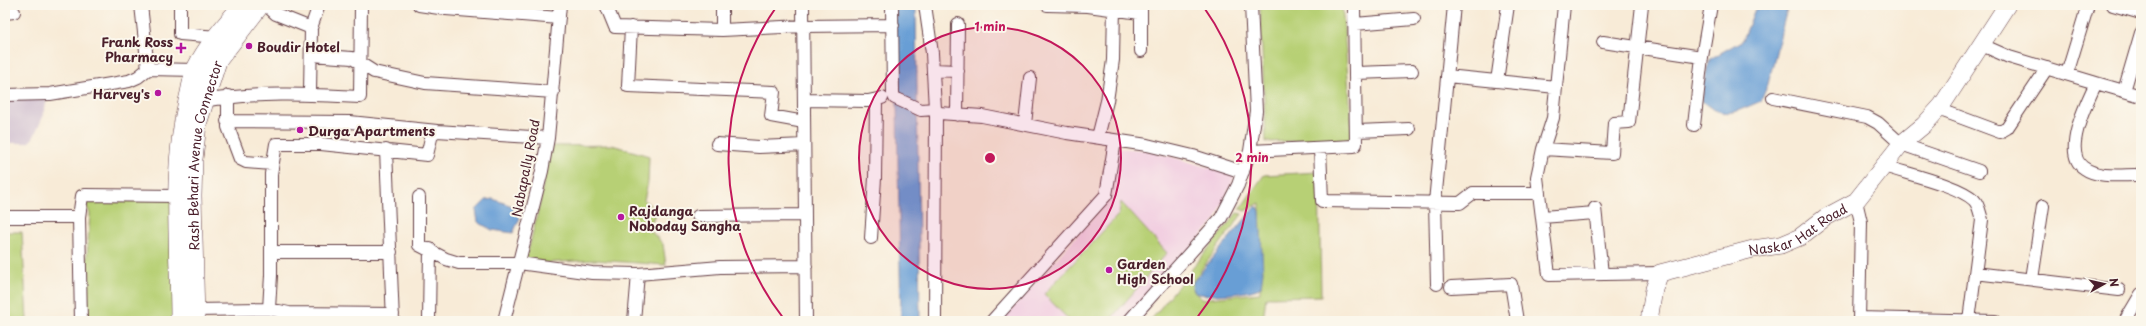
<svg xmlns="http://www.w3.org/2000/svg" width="2146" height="326" viewBox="0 0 2146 326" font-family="'Playpen Sans',sans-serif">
  <rect width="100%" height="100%" fill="#fbf7ec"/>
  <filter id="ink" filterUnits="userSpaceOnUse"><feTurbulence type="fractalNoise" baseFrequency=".025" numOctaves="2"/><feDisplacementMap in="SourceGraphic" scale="8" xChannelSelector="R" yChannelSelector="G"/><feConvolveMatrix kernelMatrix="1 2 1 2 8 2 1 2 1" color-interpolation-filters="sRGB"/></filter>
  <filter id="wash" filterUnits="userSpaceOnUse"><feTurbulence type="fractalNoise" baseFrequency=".012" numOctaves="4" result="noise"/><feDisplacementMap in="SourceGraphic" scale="16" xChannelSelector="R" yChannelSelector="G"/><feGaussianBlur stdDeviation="0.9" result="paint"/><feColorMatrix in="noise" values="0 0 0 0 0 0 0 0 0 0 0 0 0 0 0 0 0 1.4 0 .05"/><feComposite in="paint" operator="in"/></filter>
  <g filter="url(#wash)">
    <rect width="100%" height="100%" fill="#f8ebd7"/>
    <path fill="#f2cfe1" d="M1116,148L1147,150L1235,175L1216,219L1127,321H1001L1110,199Z"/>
    <path fill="#cfbdcf" d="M49,92L42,119L33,138L28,143H5V94Z"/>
    <path fill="#b7d075" stroke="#807850" d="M1260,5H1342L1353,139L1266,142Z
      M612,145L649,156L648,182L644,200L656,211L649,229L663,244L666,265L595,260L525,264L540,203L549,146Z
      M1319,172L1321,296L1266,297L1263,321H1237L1234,319L1150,321L1237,213L1242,214L1193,281V290L1201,299L1260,293V203L1245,211L1240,209L1264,175Z
      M178,196L180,321H84V298L90,214L83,197Z
      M1121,202L1167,253L1109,321H1070L1044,294L1119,214Z
      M5,232H22L27,321H5Z"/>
    <path fill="#689ed5" stroke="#595e80" d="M895,5H916L920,321H901Z
      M1755,9H1787L1768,84L1761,101C1737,111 1724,121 1702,101L1704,81L1710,59L1743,40Z
      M493,199L512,206L520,218L513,233L492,230L478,222L476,210L486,200Z
      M1255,207H1258L1260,211L1263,272L1261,287C1252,294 1205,297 1195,293L1192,286L1193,282Z"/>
  </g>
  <g filter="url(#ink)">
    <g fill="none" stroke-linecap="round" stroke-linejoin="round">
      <g stroke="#643e45" stroke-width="14">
        <path id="street" d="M141,5L148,69L196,70L202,72
          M180,5V34L218,37
          M266,5L276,14L311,28
          M419,5L446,9L559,18
          M606,5L615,27L722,30L803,26L893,25
          M803,5L806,321
          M892,5L893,94L895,98L921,110L935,109
          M925,5L932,53L935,109L939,113L982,116L1067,133L1147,145L1193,156L1243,172
          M1047,5L1088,6L1140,13
          M1564,5L1553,118L1543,149L1537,177L1549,275L1660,273
          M2113,5L2141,13
          M5,13L14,12
          M1355,24L1414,19
          M631,27L628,86L774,92L771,116L804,122
          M722,30V5
          M1603,42L1702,57L1711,5
          M1982,45L2009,57L2096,83C2087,102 2061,153 2084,168C2098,178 2120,175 2136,175
          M1141,51V6
          M311,55L352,58L374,72L425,83L553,92
          M933,70L958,71
          M1356,73L1412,71
          M2067,74L2088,5
          M1447,76L1556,87
          M1497,81L1508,5
          M2096,83L2141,96
          M2124,91L2141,33
          M310,94L311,28L319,5
          M5,95L50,94L129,81L138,77L148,69
          M228,96V127L240,159L246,162L272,164
          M1773,98L1867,117L1878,123L1901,144L1979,171
          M804,100L868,101L882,98
          M203,101C255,92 307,94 360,97L361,5
          M1938,109L2000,132L2007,128L2047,68
          M957,115L958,24
          M227,121L350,122L437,131
          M1025,124L1030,78
          M1694,125L1702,57
          M1357,131L1409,129
          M1098,137L1107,101L1113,60L1114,5
          M717,144L759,147L804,145
          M1320,148L1322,201L1460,203L1473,193H1539
          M1543,149L1612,153L1614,123L1629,122L1642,5
          M386,150L393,321
          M1250,151L1354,146L1356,144L1354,5
          M1884,166C1907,174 1958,185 1974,200C1979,205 1980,214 1982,220L1969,320
          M419,197V245L446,259L459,263H519L592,273L638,274
          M1856,201L1861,222L1859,321
          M1595,208L1602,274
          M698,216L804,215
          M5,217H79
          M1542,217L1595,213
          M871,238L875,178L876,101
          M271,252H391
          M1975,273L2119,290
          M2032,279L2043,206
          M1437,284L1435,202L1454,5
          M1451,287L1511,284L1517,321
          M269,309L271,275V174L276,144H321L427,155L432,134L437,131L548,138
          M195,310L269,309L289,313L393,314
          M1859,318L1995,321
          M81,321L79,217L82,196L85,195L178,196
          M429,321L430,249
          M504,321L542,171L548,138L560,5
          M634,321L638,274L720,267L806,266
          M935,321L936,112
          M992,321L1106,195L1115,141
          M1129,321L1221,218L1238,185L1250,151L1256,111L1251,5
          M2125,321L2141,294"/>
      </g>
      <g stroke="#643e45" stroke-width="18">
        <g id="secondary">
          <path id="s1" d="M1649,321L1654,289L1660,273L1753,249L1781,245L1800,237L1826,217L1856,201L1901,144L1924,125L1942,105L2007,5"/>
        </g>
      </g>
      <g stroke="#643e45" stroke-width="20">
        <g id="primary">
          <path d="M180,321C180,248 171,173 188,101C191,91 192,78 196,69C208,45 226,25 243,5"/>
          <path id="s2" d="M195,321L192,196L193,159L197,124L217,61L260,5"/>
        </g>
      </g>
      <use href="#street" stroke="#fff" stroke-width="12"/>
      <use href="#secondary" stroke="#fff" stroke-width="17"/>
      <use href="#primary" stroke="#fff" stroke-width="19"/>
    </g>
  </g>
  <circle cx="990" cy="158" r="131" fill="#c2185b" fill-opacity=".12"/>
  <g fill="none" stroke="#c2185b" stroke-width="2">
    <circle cx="990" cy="158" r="131"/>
    <path d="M784 319A262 262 0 0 1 777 6M1203 6A262 262 0 0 1 1196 319"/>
  </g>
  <g fill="#b5179e" stroke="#fbf7ec" stroke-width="1.5">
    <circle cx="249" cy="46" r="4"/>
    <path d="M179 42h4v4h4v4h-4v4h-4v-4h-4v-4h4z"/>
    <circle cx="158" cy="93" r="4"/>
    <circle cx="300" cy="130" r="4"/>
    <circle cx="621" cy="217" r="4"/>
    <circle cx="1109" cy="270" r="4"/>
  </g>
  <g text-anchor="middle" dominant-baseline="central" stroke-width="4" stroke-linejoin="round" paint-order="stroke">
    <g font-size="13" font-weight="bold" fill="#4a1f2b" stroke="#fbf7ec" text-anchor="start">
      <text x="173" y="41" text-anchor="end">Frank Ross<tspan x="173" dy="15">Pharmacy</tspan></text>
      <text x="257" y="46">Boudir Hotel</text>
      <text x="150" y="93" text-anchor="end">Harvey's</text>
      <text x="308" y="130">Durga Apartments</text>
      <text x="629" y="210">Rajdanga<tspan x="629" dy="15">Noboday Sangha</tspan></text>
      <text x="1117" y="263">Garden<tspan x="1117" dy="15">High School</tspan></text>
    </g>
    <g font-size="13" fill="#4a1f2b" stroke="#fbf7ec">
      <text stroke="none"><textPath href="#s2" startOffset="167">Rash Behari Avenue Connector</textPath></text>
      <text transform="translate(525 168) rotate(-79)">Nabapally Road</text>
      <text stroke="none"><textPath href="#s1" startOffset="195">Naskar Hat Road</textPath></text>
    </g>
  </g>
  <circle cx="990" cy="158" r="6" fill="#c2185b" stroke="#fbf7ec" stroke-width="2"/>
  <g font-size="12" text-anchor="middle" font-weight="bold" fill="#c2185b" stroke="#fbf7ec" stroke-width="4" stroke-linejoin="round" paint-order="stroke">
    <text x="990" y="31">1 min</text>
    <text x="1252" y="162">2 min</text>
  </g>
  <rect width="2146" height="326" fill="none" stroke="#fbf7ec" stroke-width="20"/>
  <g transform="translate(2104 284) rotate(82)" stroke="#fbf7ec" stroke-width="3" paint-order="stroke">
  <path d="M0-3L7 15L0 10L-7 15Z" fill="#4a1f2b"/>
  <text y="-6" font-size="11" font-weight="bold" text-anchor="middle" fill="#4a1f2b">N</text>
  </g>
</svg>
